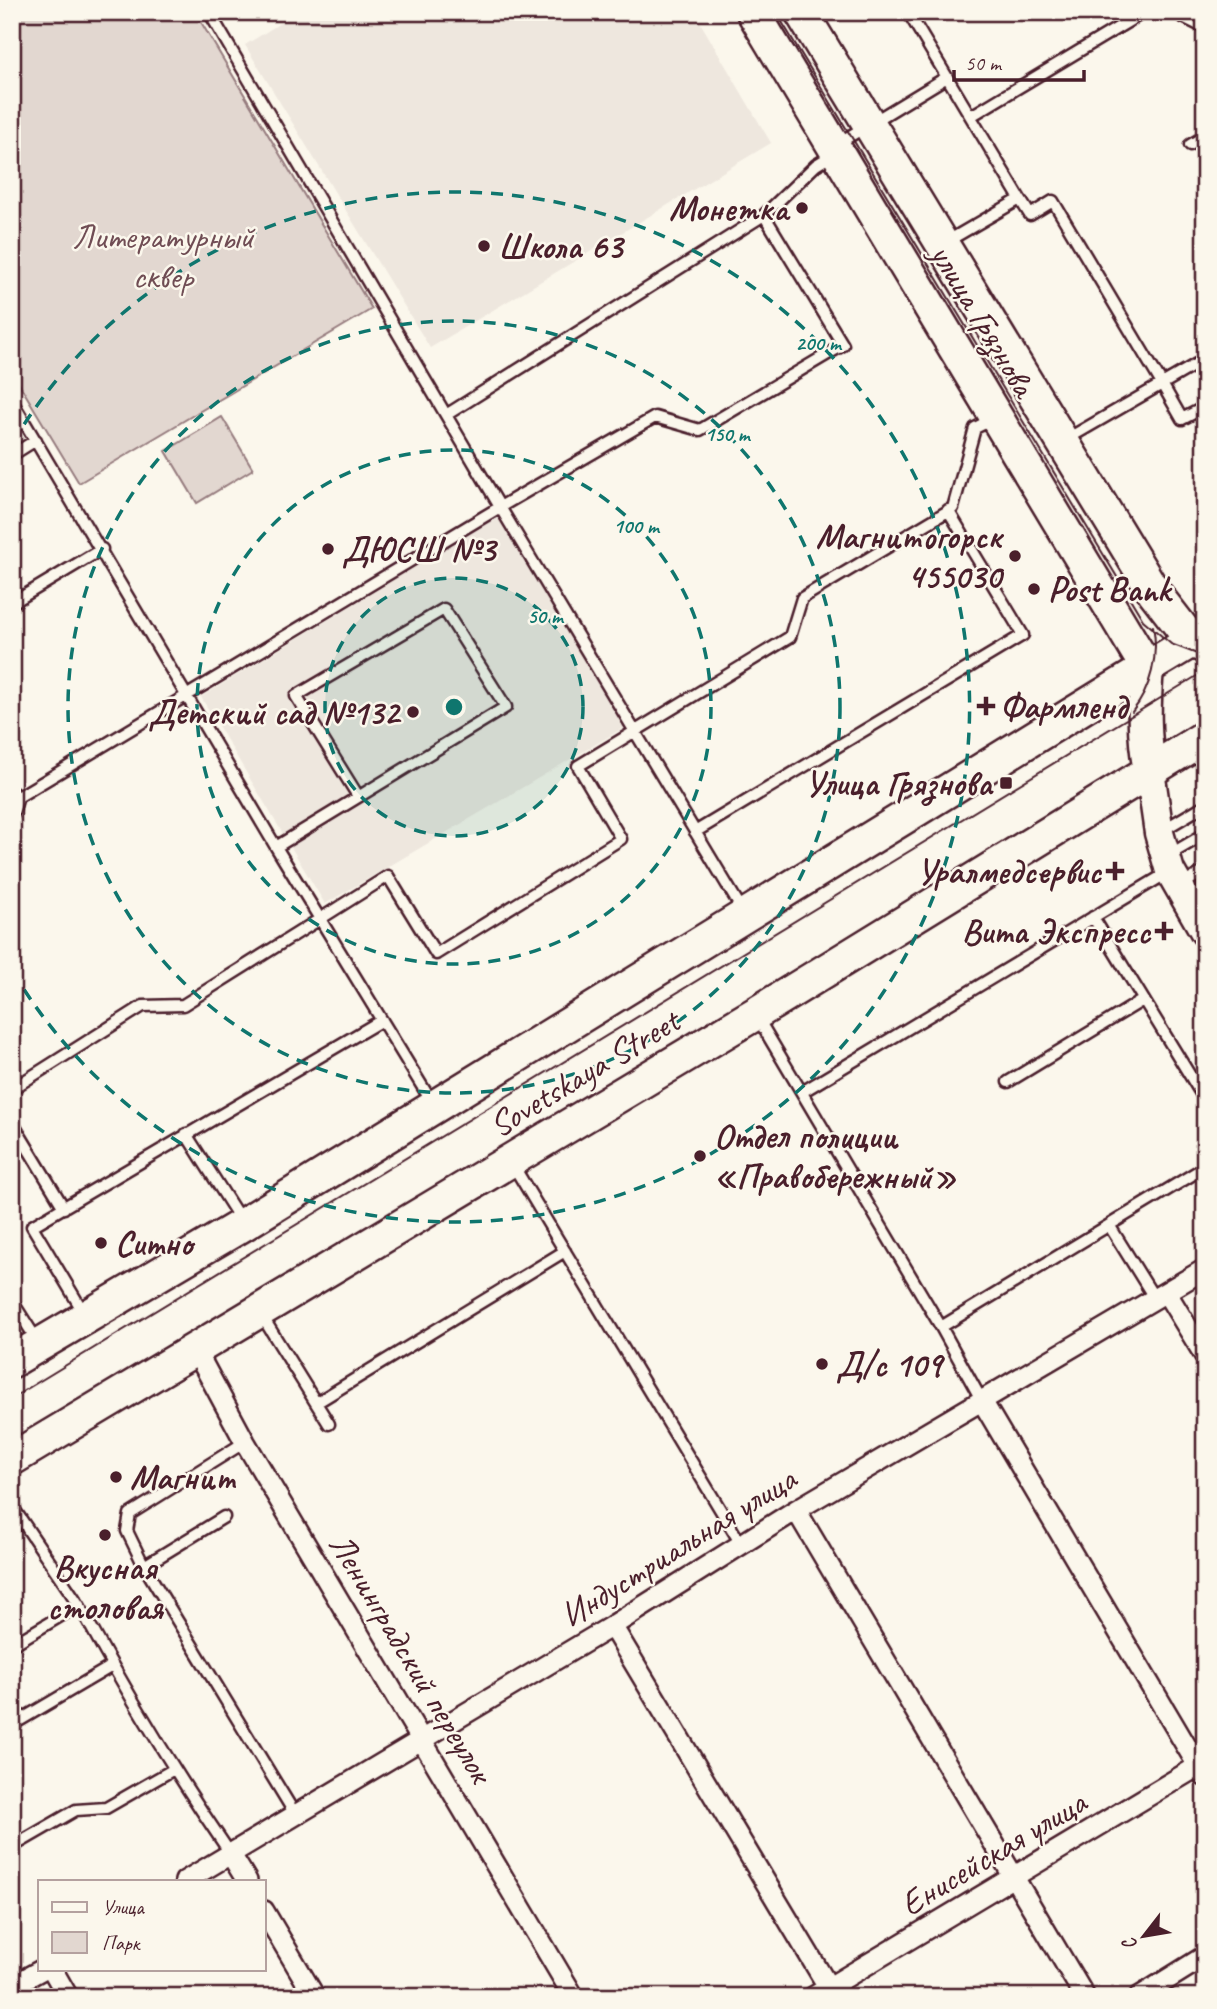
<svg xmlns="http://www.w3.org/2000/svg" width="1217" height="2009" viewBox="0 0 1217 2009" font-family="Caveat,sans-serif">
  <rect width="100%" height="100%" fill="#fbf7ec"/>
  <filter id="ink" filterUnits="userSpaceOnUse"><feTurbulence type="fractalNoise" baseFrequency=".0143" numOctaves="2"/><feDisplacementMap in="SourceGraphic" scale="14" xChannelSelector="R" yChannelSelector="G"/><feConvolveMatrix kernelMatrix="1 2 1 2 8 2 1 2 1" color-interpolation-filters="sRGB"/></filter>
  <g filter="url(#ink)">
    <path fill="#eee7de" d="M298,12H694L771,143L430,348L245,45Z
      M499,516L625,727L325,904L201,697Z"/>
    <path fill="#e2d7d0" stroke="#967b7e" stroke-width="2" d="M12,12H195L372,309L79,483L12,372Z
      M222,417L253,469L197,503L166,451Z"/>
    <g fill="none" stroke-linecap="round" stroke-linejoin="round">
      <g stroke="#4a1f2b" stroke-width="15">
        <path id="service" d="M908,12L1020,199L946,242
          M1173,12L1205,28
          M971,116L1144,12
          M837,144L947,77
          M1190,145L1205,136
          M1020,199L1030,215L1053,201L1162,384L1205,359
          M12,401L276,847
          M446,415L764,215L816,165L834,154
          M1067,439L1162,384L1182,419L1205,407
          M12,455L36,440
          M12,603L102,549
          M12,792L18,797L500,507L209,12
          M12,816L18,797
          M1163,830L1205,805
          M695,832L1023,635L948,510
          M1169,855L1205,834
          M1181,885L1205,871
          M744,913L500,507L655,417L700,430L843,345L764,215
          M1093,917L1205,1100
          M757,1017L941,1327L982,1401
          M1008,1082L1143,1000
          M12,1089L143,1006L183,1005L320,919L276,847L506,707L444,609L296,696L358,796
          M802,1092L1167,873
          M433,1104L320,919L388,876L436,954L621,839L578,766L790,637L802,598L953,508L975,428L993,419
          M12,1122L64,1208
          M186,1134L242,1222
          M513,1165L741,1544
          M1109,1225L1155,1299
          M12,1301L38,1342
          M84,1313L32,1226L382,1020
          M262,1316L329,1424
          M941,1327L1205,1167
          M316,1403L565,1251
          M12,1506L79,1605
          M224,1517L144,1566L127,1531L130,1514L245,1442
          M144,1566L295,1814
          M12,1645L79,1605C125,1690 175,1773 230,1853
          M12,1725L112,1666
          M12,1847L76,1810L106,1808L174,1769"/>
      </g>
      <g stroke="#4a1f2b" stroke-width="24">
        <path id="minor" d="M1166,1292L1205,1356
          M196,1351L245,1442L574,1997
          M982,1401L1204,1776
          M796,1510L1085,1997
          M612,1626L829,1988
          M230,1853L247,1881
          M185,1881L612,1626L796,1510L1205,1269
          M264,1911L315,1997
          M52,1969L68,1997
          M12,1986L43,1969
          M813,1997L1205,1762
          M1139,1997L1205,1956"/>
      </g>
      <g stroke="#4a1f2b" stroke-width="33">
        <path id="secondary" d="M1150,771L1159,833L1170,871L1205,932"/>
      </g>
      <g stroke="#4a1f2b" stroke-width="37">
        <path id="primary" d="M801,12L1154,592L1192,641L1205,647
          M1150,771C1143,735 1144,704 1147,668L1205,633
          M12,1361L244,1224L1147,668L753,12
          M12,1459L755,1014L1205,737"/>
      </g>
      <use href="#service" stroke="#fbf7ec" stroke-width="10"/>
      <use href="#minor" stroke="#fbf7ec" stroke-width="19"/>
      <use href="#secondary" stroke="#fbf7ec" stroke-width="28"/>
      <use href="#primary" stroke="#fbf7ec" stroke-width="32"/>
      <path stroke="#4a1f2b" stroke-width="2" d="M776,12L1143,620L1171,644L1205,657
        M1132,712C1151,689 1159,655 1153,626
        M12,1398L1205,671"/>
    </g>
  </g>
  <circle cx="454" cy="707" r="129" fill="#0f766e" fill-opacity=".12"/>
  <g fill="none" stroke="#0f766e" stroke-width="3.5" stroke-dasharray="12 9">
    <circle cx="454" cy="707" r="129"/>
    <circle cx="454" cy="707" r="257"/>
    <circle cx="454" cy="707" r="386"/>
    <path d="M13 442A515 515 0 1 1 13 972"/>
  </g>
  <g fill="#4a1f2b" stroke="#fbf7ec" stroke-width="2.5">
    <circle cx="802" cy="208" r="7"/>
    <circle cx="484" cy="246" r="7"/>
    <circle cx="328" cy="549" r="7"/>
    <circle cx="1015" cy="556" r="7"/>
    <circle cx="1034" cy="589" r="7"/>
    <path d="M982.5 695.5h7v7h7v7h-7v7h-7v-7h-7v-7h7z"/>
    <circle cx="413" cy="712" r="7"/>
    <rect x="999" y="776" width="14" height="14" rx="3.5"/>
    <path d="M1111.5 860.5h7v7h7v7h-7v7h-7v-7h-7v-7h7z"/>
    <path d="M1160.5 920.5h7v7h7v7h-7v7h-7v-7h-7v-7h7z"/>
    <circle cx="700" cy="1156" r="7"/>
    <circle cx="101" cy="1243" r="7"/>
    <circle cx="822" cy="1364" r="7"/>
    <circle cx="116" cy="1477" r="7"/>
    <circle cx="105" cy="1535" r="7"/>
  </g>
  <g text-anchor="middle" dominant-baseline="central" stroke-width="5" stroke-linejoin="round" paint-order="stroke">
    <g font-size="35" font-weight="bold" fill="#4a1f2b" stroke="#fbf7ec" text-anchor="start">
      <text x="788" y="208" text-anchor="end">Монетка</text>
      <text x="498" y="246">Школа 63</text>
      <text x="1001" y="536" text-anchor="end">Магнитогорск<tspan x="1001" dy="40">455030</tspan></text>
      <text x="342" y="549">ДЮСШ №3</text>
      <text x="1048" y="589">Post Bank</text>
      <text x="1000" y="706">Фармленд</text>
      <text x="399" y="712" text-anchor="end">Детский сад №132</text>
      <text x="992" y="783" text-anchor="end">Улица Грязнова</text>
      <text x="1101" y="871" text-anchor="end">Уралмедсервис</text>
      <text x="1150" y="931" text-anchor="end">Вита Экспресс</text>
      <text x="714" y="1136">Отдел полиции<tspan x="714" dy="40">«Правобережный»</tspan></text>
      <text x="115" y="1243">Ситно</text>
      <text x="836" y="1364">Д/с 109</text>
      <text x="130" y="1477">Магнит</text>
      <text x="105" y="1567" text-anchor="middle">Вкусная<tspan x="105" dy="40">столовая</tspan></text>
    </g>
    <g font-size="35" fill="#704d54" stroke="#fbf7ec">
      <text x="163" y="236">Литературный<tspan x="163" dy="40">сквер</tspan></text>
    </g>
    <g font-size="35" fill="#4a1f2b" stroke="#fbf7ec">
      <text transform="translate(983 320) rotate(59)">улица Грязнова</text>
      <text transform="translate(584 1073) rotate(-31)">Sovetskaya Street</text>
      <text transform="translate(678 1547) rotate(-32)">Индустриальная улица</text>
      <text transform="translate(411 1658) rotate(59)">Ленинградский переулок</text>
      <text transform="translate(993 1853) rotate(-31)">Енисейская улица</text>
    </g>
  </g>
  <circle cx="454" cy="707" r="10" fill="#0f766e" stroke="#fbf7ec" stroke-width="3.5"/>
  <g font-size="21" text-anchor="middle" font-weight="bold" fill="#0f766e" stroke="#fbf7ec" stroke-width="5" stroke-linejoin="round" paint-order="stroke">
    <text x="818" y="350">200 m</text>
    <text x="727" y="441">150 m</text>
    <text x="636" y="533">100 m</text>
    <text x="545" y="623">50 m</text>
  </g>
  <rect width="1217" height="2009" fill="none" stroke="#fbf7ec" stroke-width="42"/>
  <rect x="21" y="21" width="1175" height="1967" fill="none" stroke="#4a1f2b" stroke-width="2.5" filter="url(#ink)"/>
  <rect x="38" y="1880" width="228" height="91" fill="#fbf7ec" stroke="#b4a19f" stroke-width="2"/>
  <rect x="52" y="1902" width="35" height="10" fill="#fbf7ec" stroke="#b4a19f" stroke-width="2"/>
  <text x="102" y="1914" font-size="21" fill="#4a1f2b">Улица</text>
  <rect x="52" y="1932" width="35" height="21" fill="#e2d7d0" stroke="#b4a19f" stroke-width="2"/>
  <text x="102" y="1950" font-size="21" fill="#4a1f2b">Парк</text>
  <g transform="translate(1144 1936) rotate(239)" stroke="#fbf7ec" stroke-width="5" paint-order="stroke">
  <path d="M0-5L12 26L0 18L-12 26Z" fill="#4a1f2b"/>
  <text y="-10" font-size="19" font-weight="bold" text-anchor="middle" fill="#4a1f2b">С</text>
  </g>
  <path d="M954 70v10h130v-10" fill="none" stroke="#4a1f2b" stroke-width="3.5"/>
  <text x="965" y="70" font-size="21" fill="#4a1f2b" stroke="#fbf7ec" stroke-width="5" paint-order="stroke">50 m</text>
</svg>
